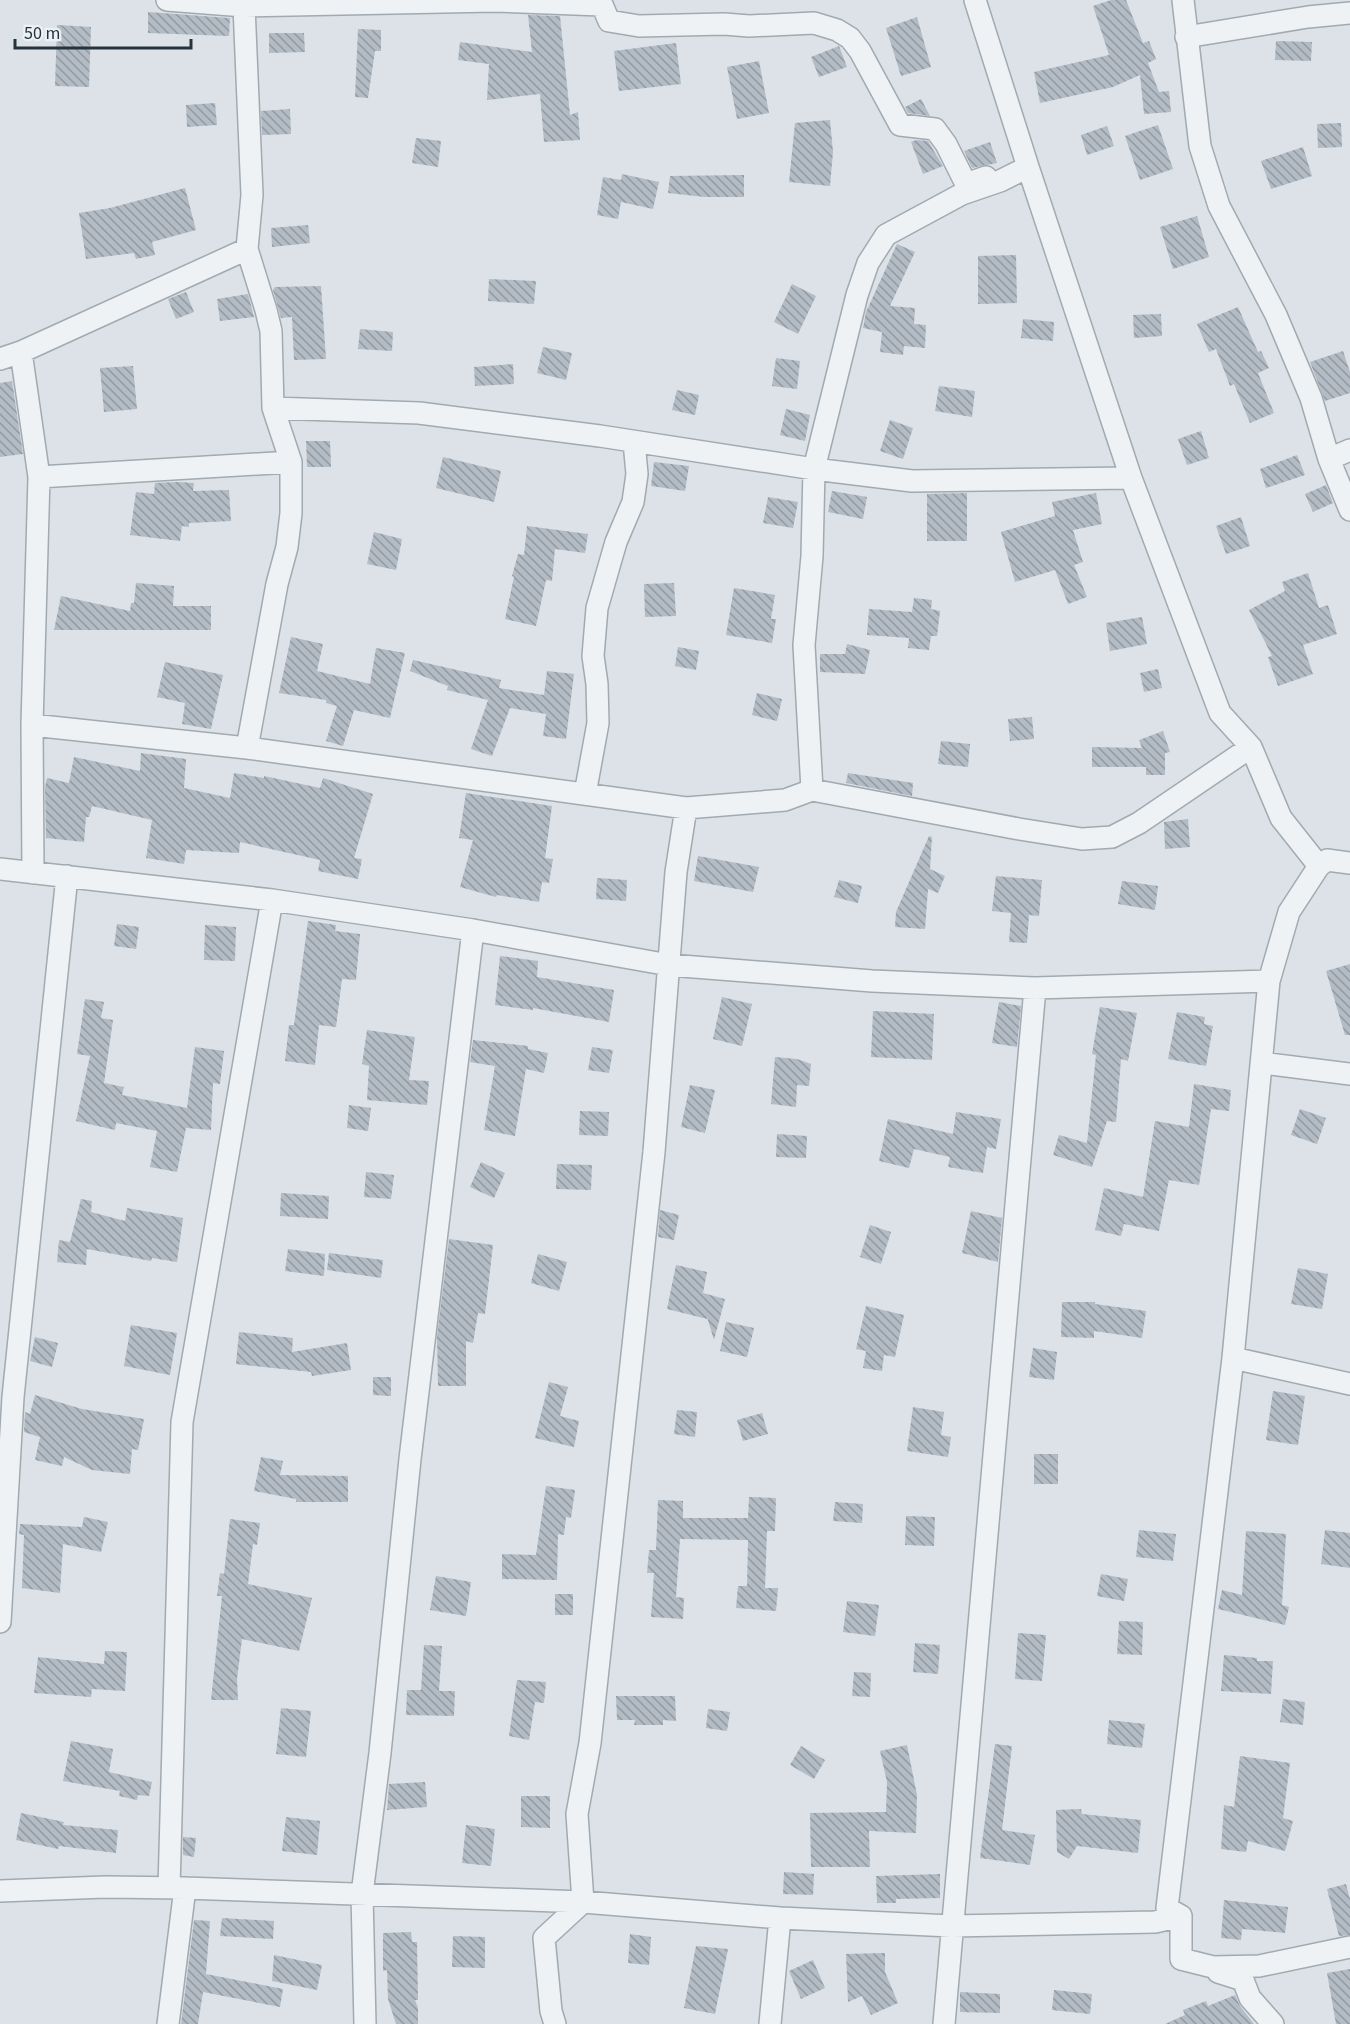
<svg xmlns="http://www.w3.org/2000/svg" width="1350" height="2024" viewBox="0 0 1350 2024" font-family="'Source Sans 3',sans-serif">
  <defs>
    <pattern id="building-back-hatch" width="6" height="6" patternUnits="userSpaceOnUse" patternTransform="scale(1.5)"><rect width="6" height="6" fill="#b3bcc5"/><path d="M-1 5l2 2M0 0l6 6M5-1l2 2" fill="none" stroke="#9199a1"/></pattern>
  </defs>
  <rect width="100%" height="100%" fill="#dce2e7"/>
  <path fill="url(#building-back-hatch)" d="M1111,0H1126L1143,43L1149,41L1156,59L1148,63L1159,92L1169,91L1171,112L1144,114L1140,75L1113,87L1040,103L1034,72L1109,55L1093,6Z
    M148,12L230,18L229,36L148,33Z
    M528,15L560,16L570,115L578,112L580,140L544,142L540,94L487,100L489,64L458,60L460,42L532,52Z
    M917,17L931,67L901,76L886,28Z
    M57,25L91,27L89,87L55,86Z
    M358,29L381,30V51H375L368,98L355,97Z
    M269,33H304L305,52L269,53Z
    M1276,41L1312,42L1311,61L1275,60Z
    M676,43L681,84L619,91L614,51Z
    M839,46L847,67L819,77L811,57Z
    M759,61L769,113L737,119L727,67Z
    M921,99L930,116L908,113L905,107Z
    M215,103L217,125L187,127L186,105Z
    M290,109L291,134L262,135L261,111Z
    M830,120L833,152L830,186L789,182L795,123Z
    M1341,123L1342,147L1318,148L1317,124Z
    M1158,125L1173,169L1140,180L1125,136Z
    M1107,126L1114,146L1087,155L1081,135Z
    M416,138L441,141L438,167L412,163Z
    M916,140L928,141L943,166L923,174L911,142Z
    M990,142L997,163L972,168L964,151Z
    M1303,147L1312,176L1271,189L1261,161Z
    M622,174L659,182L653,209L621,202L618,219L597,215L603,177L621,180Z
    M744,175V197H705L668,193L670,176Z
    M185,188L196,230L152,242L155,255L136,259L134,253L86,259L79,213L110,208Z
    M1197,216L1209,257L1173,269L1160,227Z
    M308,225L310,243L272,247L271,228Z
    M897,244L915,252L890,306L915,308L914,324L926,325L925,348L904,346L903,355L880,352L882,332L863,328L866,312Z
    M1016,255L1017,303L978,304V256Z
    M489,279L536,281L534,304L488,301Z
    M792,284L816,296L798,334L774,322Z
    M321,286L326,359L294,360L292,317L281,318L273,290L275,287Z
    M186,292L194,312L176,319L168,299Z
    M248,294L254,317L220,321L217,299Z
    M1238,307L1258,352L1261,351L1269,368L1258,373L1274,413L1250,423L1234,384L1230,386L1216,349L1209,352L1197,324Z
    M1161,314L1162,336L1134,338L1133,315Z
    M1023,319L1054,322L1053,341L1021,338Z
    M360,329L393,332L392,351L358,349Z
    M543,347L572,353L566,380L537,373Z
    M1343,351L1350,372V393L1325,401L1310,362Z
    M776,358L800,361L797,389L772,386Z
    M513,364L514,384L475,386L474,367Z
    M133,366L137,409L104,412L100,368Z
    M12,381L23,454L0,457V383Z
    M939,386L975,391L972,417L935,411Z
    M677,390L699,395L695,415L672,410Z
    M786,409L810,415L805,441L780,435Z
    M890,420L913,428L903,459L880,451Z
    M1201,431L1209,458L1187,465L1178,439Z
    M306,441H330L331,467H307Z
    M1297,455L1305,475L1266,488L1260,469Z
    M443,457L501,471L494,502L436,488Z
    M654,462L689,466L685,491L651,486Z
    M178,482L194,483L193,491L229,490L231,521L189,523V527L182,526L180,541L130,535L136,492L154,494L155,483Z
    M1326,485L1333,503L1313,512L1305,494Z
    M832,491L867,497L863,519L828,512Z
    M967,493V541H927V494Z
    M1096,493L1102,524L1073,530L1083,562L1074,565L1087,597L1068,604L1055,570L1015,582L1001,532L1055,516L1052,502Z
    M768,497L798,502L793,528L763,523Z
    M1241,517L1250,546L1226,554L1216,526Z
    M527,526L588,534L585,553L555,549L552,581L546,580L536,626L505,619L514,577L512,576L518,554L524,555Z
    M374,532L402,539L396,570L367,564Z
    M1308,573L1319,608L1328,605L1337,634L1303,645L1313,674L1278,686L1268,657L1272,656L1249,610L1285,591L1282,582Z
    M136,583L174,586L173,606H211V630H54L61,596L130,611L131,603H134Z
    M674,583L676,616L645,617L644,584Z
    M734,588L775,595L771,619H776L772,643L726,635Z
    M914,598L932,600L931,609L940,611L937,636H931L929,650L908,648L909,638L867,635L869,609L912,612Z
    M1142,617L1147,644L1110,651L1106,623Z
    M291,637L323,644L317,671L370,684L376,648L405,653L390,718L354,710L343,746L326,741L337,706L326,703V700L279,693Z
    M847,644L870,650L865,674L820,672V654H845Z
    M678,647L699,651L696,670L675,666Z
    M413,660L501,680L499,688L544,695L547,671L574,674L566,739L543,736L546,714L510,708L492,756L471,749L488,700L447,690L448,686L410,671Z
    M165,662L223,675L211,729L182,724L185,703L157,697Z
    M1158,669L1162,688L1144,692L1140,673Z
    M757,693L782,699L777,721L752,715Z
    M1032,717L1034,739L1010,741L1008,719Z
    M1163,731L1170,752L1165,753V775H1146V767H1092V747L1142,748L1139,740Z
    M941,741L970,744L968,767L938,764Z
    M141,753L186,759L184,788L230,798L234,773L264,778V776L320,788L323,778L373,794L354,858L362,859L358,879L318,871L320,860L240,842L239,853L186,850L184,864L146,858L152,820L92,806L89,817H86L84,842L46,838L45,787L47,778L69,783L74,757L140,771Z
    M848,773L913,783L912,796L846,783Z
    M466,793L552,806L545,858L553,859L549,883L542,882L539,902L497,895L496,897L460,887L473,840L459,838Z
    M1188,819L1190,847L1165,849L1164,822Z
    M929,836L932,837L930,869L945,876L938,893L928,889L925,929L895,927L896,912Z
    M698,856L759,867L753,892L694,881Z
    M996,876L1042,880L1039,916L1029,915L1027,943L1009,942L1011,913L992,911Z
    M597,878L627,880L626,901L596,899Z
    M839,880L862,886L858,903L834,897Z
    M1122,881L1158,886L1155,910L1118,904Z
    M308,921L336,925L335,931L360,934L356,980L342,979L336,1027L319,1025L315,1065L285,1061L289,1025H294Z
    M117,924L139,927L136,949L114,946Z
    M205,925L236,927L235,961L204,960Z
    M500,956L538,961L537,977L614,990L609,1022L533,1008V1010L495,1005Z
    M1350,964V1035H1345L1326,971Z
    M722,997L752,1004L742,1046L713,1039Z
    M85,999L104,1002L101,1018L113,1020L104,1083L124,1087L122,1095L187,1108L195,1047L224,1051L220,1084L213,1083L211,1130L186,1128L177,1172L150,1167L157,1131L116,1123L115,1130L76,1121L90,1056L77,1054Z
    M999,1002L1021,1006L1017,1047L992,1043Z
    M1100,1007L1137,1013L1128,1061L1121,1059L1116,1122L1107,1121L1092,1167L1053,1155L1059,1135L1087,1143L1096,1055L1092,1054Z
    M873,1011L934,1014L932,1060L871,1057Z
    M1177,1012L1205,1017L1204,1024L1213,1026L1206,1066L1168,1059Z
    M367,1030L415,1037L409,1080L429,1081L427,1105L367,1100L369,1066L362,1064Z
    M473,1040L528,1046V1049L548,1053L544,1073L526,1069L515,1136L484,1130L495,1066L470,1062Z
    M592,1047L613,1050L609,1073L588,1070Z
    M775,1057L797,1059L811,1064L809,1086L797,1085L796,1107L771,1104Z
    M1194,1084L1231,1090L1229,1111L1211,1109L1199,1185L1169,1180L1159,1231L1124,1224L1121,1236L1095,1230L1104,1188L1143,1197L1155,1121L1189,1127Z
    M690,1085L715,1090L705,1133L681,1127Z
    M349,1105L371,1108L368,1131L347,1128Z
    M1300,1109L1326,1118L1317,1144L1291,1135Z
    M580,1111L609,1112L608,1136L579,1135Z
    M956,1112L1001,1119L996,1149L987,1147L983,1173L948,1167L950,1157L914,1149L909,1168L879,1161L888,1119L953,1134Z
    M777,1134L807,1136L806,1158L776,1157Z
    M481,1162L505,1173L494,1198L470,1187Z
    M557,1164L592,1165L591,1190L556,1189Z
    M366,1172L394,1175L391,1199L364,1197Z
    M281,1193L329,1196L328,1219L280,1216Z
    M81,1199L92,1201L91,1212L125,1221L127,1208L183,1218L177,1262L152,1258L151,1261L87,1249L86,1265L57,1262L59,1240L70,1242Z
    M660,1210L679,1215L674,1240L658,1237Z
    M971,1211L1002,1218L998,1262L962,1253Z
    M870,1225L891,1232L881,1264L860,1257Z
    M449,1239L493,1245L485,1314L478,1313L473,1343L466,1341V1386H438L437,1336Z
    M288,1249L325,1254L324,1276L285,1271Z
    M329,1253L383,1260L381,1278L327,1270Z
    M538,1254L567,1262L559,1291L531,1283Z
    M676,1265L707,1272L703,1293L725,1299L714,1340L707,1317V1319L667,1309Z
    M1298,1268L1328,1274L1322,1309L1291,1304Z
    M1062,1302H1095V1304L1146,1311L1142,1338L1094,1331V1338L1061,1337Z
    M866,1306L904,1315L895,1357L884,1355L882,1371L863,1368L866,1351L856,1349Z
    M726,1322L754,1328L747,1357L720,1351Z
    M131,1325L177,1333L170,1375L124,1366Z
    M239,1332L293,1338L292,1352L347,1343L351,1370L312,1376L311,1372L236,1364Z
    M35,1337L58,1343L52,1367L30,1361Z
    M1033,1348L1057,1352L1054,1380L1029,1377Z
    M373,1377H391V1396L373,1395Z
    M549,1382L568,1387L560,1416L579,1421L574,1447L535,1438Z
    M1273,1391L1305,1396L1298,1445L1266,1440Z
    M35,1395L82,1409L144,1419L138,1450L132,1449L130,1474L92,1470L64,1457L62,1466L35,1460L40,1437L24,1432L25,1412L30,1414Z
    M913,1407L944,1412L941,1435L951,1437L948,1457L907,1451Z
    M677,1410L697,1412L695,1437L674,1434Z
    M762,1413L768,1434L743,1441L737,1420Z
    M1034,1454H1058V1484H1034Z
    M261,1457L283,1461L280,1475L348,1476V1502H296V1499L254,1491Z
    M546,1486L575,1490L571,1518L566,1517L564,1535L558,1534L557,1580L502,1579V1554L536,1555Z
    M749,1497L776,1498L775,1531H767L765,1588H778L776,1611L736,1608L738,1586H747L748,1540L680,1539L676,1597L684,1598L683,1619L651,1617L654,1573H647L649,1550H656L658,1500L683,1501V1518H748Z
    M835,1502L863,1504L862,1523L833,1521Z
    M906,1516L935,1517L934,1546L905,1545Z
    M84,1517L108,1522L101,1552L63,1544L60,1593L22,1588L24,1535L19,1534L20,1524L82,1527Z
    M230,1519L260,1523L257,1545L253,1544L248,1584L312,1598L299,1651L242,1639L237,1679L238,1700H211L222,1596H217L220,1573L224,1574Z
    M1139,1530L1176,1534L1173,1561L1136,1557Z
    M1325,1530L1350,1533V1568L1321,1564Z
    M1246,1531L1286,1534L1282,1605L1289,1607L1285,1625L1218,1609L1222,1590L1242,1595Z
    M1101,1574L1128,1579L1124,1601L1097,1596Z
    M436,1576L471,1582L466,1616L430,1610Z
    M555,1594H573V1615H555Z
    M847,1601L879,1605L875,1636L843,1632Z
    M1119,1621L1143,1622L1142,1655L1117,1654Z
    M1018,1633L1046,1635L1042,1681L1015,1679Z
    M915,1643L940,1645L938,1674L913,1672Z
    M424,1645L442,1646L439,1691H455L454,1716L406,1715L407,1690H421Z
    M105,1651L127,1652L125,1691L92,1689L91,1697L34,1693L38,1657L104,1664Z
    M1224,1655L1257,1658V1661H1273L1271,1694L1221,1691Z
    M854,1672L871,1673L870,1697L852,1696Z
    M517,1680L546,1682L544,1703L535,1702L529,1740L509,1736Z
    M616,1696H675L676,1721L663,1720V1725H634L635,1720H617Z
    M1283,1699L1305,1702L1303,1725L1280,1722Z
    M281,1708L311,1711L306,1757L276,1754Z
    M708,1709L730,1712L727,1731L706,1728Z
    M1109,1720L1145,1724L1142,1748L1107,1744Z
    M71,1741L113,1749L109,1772L152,1782L149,1796L138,1795L137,1800L119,1796L120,1791L63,1781Z
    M995,1744L1012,1746L1002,1830L1035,1835L1030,1865L980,1858Z
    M907,1745L917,1795L916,1833L869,1831L870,1867H811L810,1813L886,1812L887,1782L880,1751Z
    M801,1746L825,1760L814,1779L790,1765Z
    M1240,1756L1290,1763L1283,1818L1293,1821L1285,1851L1248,1841L1246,1852L1221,1849L1224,1805L1234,1807Z
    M425,1782L427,1807L387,1810L389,1784Z
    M521,1796H550V1828L521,1827Z
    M1081,1809L1082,1814L1141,1820L1138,1853L1077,1846L1069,1859L1057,1852L1056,1810Z
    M21,1813L64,1822L63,1825L118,1830L116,1853L59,1846L58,1849L16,1840Z
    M286,1817L320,1821L317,1855L282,1851Z
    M466,1825L495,1829L491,1866L462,1863Z
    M183,1837L196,1838L194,1857L183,1855Z
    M784,1872L814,1874L813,1895L783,1894Z
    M940,1874V1898L896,1899V1903H877L876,1876Z
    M1346,1884L1350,1899V1935L1339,1936L1327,1889Z
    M1224,1900L1288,1907L1285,1933L1242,1929L1241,1940L1221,1938Z
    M222,1918L274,1921L273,1939L220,1936Z
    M194,1920L210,1921L206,1974L283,1989L280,2007L203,1992L198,2024H181Z
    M411,1932L412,1942H417L418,2000H415L418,2008V2024H396L388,1999L387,1970L383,1971V1933Z
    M630,1934L651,1937L649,1965L628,1963Z
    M453,1936L485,1937V1968L452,1967Z
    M696,1946L728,1949L715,2014L684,2008Z
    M885,1953V1972L898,2003L871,2015L862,1996L848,2002L846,1954Z
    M274,1955L322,1965L317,1990L272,1981Z
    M813,1960L825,1988L801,1999L789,1971Z
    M1350,1969V2024H1336L1327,1973Z
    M1054,1990L1092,1994L1090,2014L1052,2010Z
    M960,1992L1000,1994V2013L960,2012Z
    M1235,1995L1240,2006L1254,2024H1165L1185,2015L1183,2010L1206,2001L1208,2006Z"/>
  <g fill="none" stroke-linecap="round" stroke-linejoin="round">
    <g stroke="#a1aab1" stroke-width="24">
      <path id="street" d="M167,0L244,6L494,1L601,5
        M600,0L609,21L639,26L724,24L749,26L814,23L837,30L850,38L860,51L900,125L935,129L946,144L966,184L986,177
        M975,0L1028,167L1131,478L1220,713L1251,747L1281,818L1319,866
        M1183,0L1200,146L1219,206L1276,315L1311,398L1329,459L1350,510
        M244,6L252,195L247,249L266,310L271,331L273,408L291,462V513L287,547L277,584L247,748
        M1186,37L1308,17L1350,13
        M21,352L39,477L32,725L33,873
        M0,359L21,352L247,249
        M273,408L419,413L600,436L814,469L912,481L1131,478
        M1329,459L1350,450
        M39,477L291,462
        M32,725L247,748L686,808L785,800L812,790L1019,829L1082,839L1112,837L1139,823L1251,747
        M812,790L804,645L812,556L814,469L857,295L868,263L886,235L962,194L1000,181L1028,167
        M585,794L598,723L597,684L593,656L597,608L616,542L633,502L637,474L634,442
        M0,869L272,900L473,930L669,965L872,981L1035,988L1269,981
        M1262,1063L1350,1074
        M1233,1358L1350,1384
        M0,1622L13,1397L67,876
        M169,1888L182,1422L272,900
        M0,1891L105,1887L185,1888L583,1902L780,1918L951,1926L1155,1922L1181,1916
        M1181,1916L1167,1908L1233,1358L1269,981L1289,912L1319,866L1327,860L1350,863
        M1181,1916V1959L1213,1967L1259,1966L1350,1947
        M1218,1972L1243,1980L1250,1998L1273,2024
        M168,2024L185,1888
        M365,2024L362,1894L380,1753L410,1459L473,930
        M555,2024L551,2011L544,1938L583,1902L577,1814L590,1743L654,1152L676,872L686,808
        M770,2024L780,1918
        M944,2024L1035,988"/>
    </g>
    <use href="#street" stroke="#eff2f5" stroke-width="21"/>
  </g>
  <path d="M15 39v9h176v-9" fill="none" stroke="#25333f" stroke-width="3"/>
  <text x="24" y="39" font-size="18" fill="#25333f" stroke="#ebf1f5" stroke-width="4.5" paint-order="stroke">50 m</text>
</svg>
